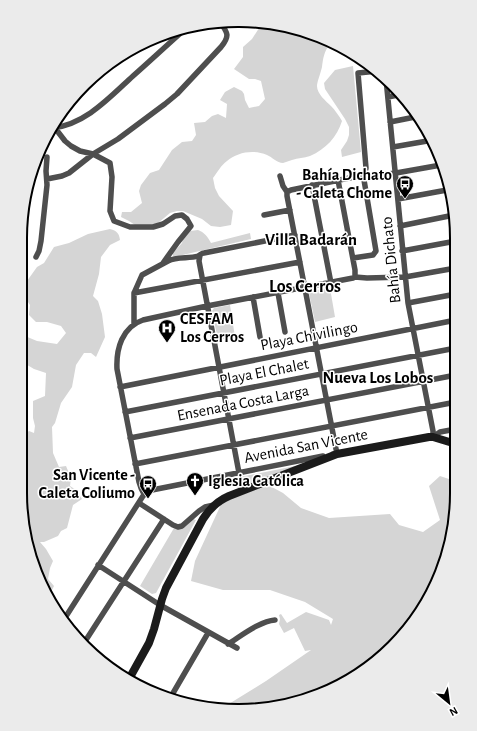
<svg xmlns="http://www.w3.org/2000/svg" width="477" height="731" viewBox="0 0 477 731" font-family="'Alegreya Sans',sans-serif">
  <rect width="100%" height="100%" fill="#fff"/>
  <path fill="#d5d5d5" d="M261,25L309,32L330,44C324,51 323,59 322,67C321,72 317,82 317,86C317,94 326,101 331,106C335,110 339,116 342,121C337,137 326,149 310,156C304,158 298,158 292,160C289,161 286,162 283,163C277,163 272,157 267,155C254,149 237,152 227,161C221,165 217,173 213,178L215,188L219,196L233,211L231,225L220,227L211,226L202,219L183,211H177L170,213L151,229L135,225L129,221L121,217L122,212H131L142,203L139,191L141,185L150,173L159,170L172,150L182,142L192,141L196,135L194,123L205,122L212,116L218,114L226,118L227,104L220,100L225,92L234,87L242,91L244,94L245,100L249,108L259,106L265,99L261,81L255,79H249L234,69L243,57V47L252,39Z
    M353,66L361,152L342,157L341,150L347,141L349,135V127L345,119L325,89L324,83L335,70Z
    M110,229C117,231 119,233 120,240L110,245L101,257L99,274L93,296L98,301L102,314L105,337L96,357L91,353H84L76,365L72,387L61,403L55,423L52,427L53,453L59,467L66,466L71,478L70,486L76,490L82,499L73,505L67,528L61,531L58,536L44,542H40L46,549L53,561L50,568L48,579L54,586L49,596H48L32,563L20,493V481L26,479L27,460L20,457V434L24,435L29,431L34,433L35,426L33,418V401L45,396L46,373L34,369L24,363L21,364V354L27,349L25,336L37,341L57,344L66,333L61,326L47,322H36L29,315L30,305L24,296L27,287V281L37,267L44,263L54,247L69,243L88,234Z
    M198,230C204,232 208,237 211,243L250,233L251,239L174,257L173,256V253L182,243L183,239L190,231Z
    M330,288L335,317L315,322L309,293L311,291Z
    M230,305L235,337L218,340L212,311L214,308Z
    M300,465L238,489L235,478Z
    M440,476L455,481V521L440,576L403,636L360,674L295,704L224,711L219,710L266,681L311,650L305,651L294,628L284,633L279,624L280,619L279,615L281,614L287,623L306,612L329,620L331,625L333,619L305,602L270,590H223L191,581L195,561L224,498L268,485L283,493L301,508L329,518L390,514L399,525L423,532L440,520L429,486Z
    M193,519L196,520L156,593L152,594L140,586L174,528C184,531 187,525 193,519Z"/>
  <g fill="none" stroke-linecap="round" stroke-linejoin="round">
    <path stroke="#4e4e4e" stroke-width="5.5" d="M386,79L408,303L433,431V437
      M388,97L398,95
      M390,122L415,117
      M52,128C85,125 110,97 133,76C150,61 166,46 183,31
      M55,128L65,141L71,146L80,151L93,154L110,163L112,177L110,211L114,221L130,227H153L163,224L175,216L182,215L187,219L191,226L178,242L163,263
      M393,147L433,140
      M365,173L369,175L373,176L396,173L441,165
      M280,176L283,186L287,192V196L337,454H333
      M47,179L62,176L69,173L93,154L118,139L165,104L177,94L221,47C230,36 228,33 220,22
      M338,180L355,270V277
      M312,185L331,283
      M287,192L291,190L359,176L365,173
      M398,199L447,190
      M264,215L290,210
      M400,226L454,215
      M402,251L456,241
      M200,255L199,261L239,473
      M36,257L39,251L41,241L47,185L46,171L47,157
      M353,258L373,255L376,251L364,180L365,173L366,168L358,73L378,71
      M134,293L300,262
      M278,293L285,332
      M253,297L260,337
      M408,303L456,294
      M134,324V293L142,275L168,261C177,256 189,259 198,256C200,255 202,253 204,253L295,235
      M120,387L456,320
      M125,412L456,348
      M433,437L440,432L456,429
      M130,438L456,375
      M135,464L456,402
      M144,494L141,488L139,482L117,369C116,349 122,327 143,320L207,306L353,278L355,277L367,278L405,277L456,268
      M139,503L173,525L178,527L182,526L199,511L205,507L214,505
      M98,565L160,605L237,648
      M63,621L143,496L147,492L152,490L323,456
      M84,643L164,519
      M228,644C241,636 260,621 275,620
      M169,700L208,633"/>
    <path stroke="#1b1b1b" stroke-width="8" d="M129,679L149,643L154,629L162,599L166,588L203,519C210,508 217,501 229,496L337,454L429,437H433L456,444"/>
  </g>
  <defs>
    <g id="bus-pin" transform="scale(0.9)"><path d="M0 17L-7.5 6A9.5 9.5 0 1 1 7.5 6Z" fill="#000" stroke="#fff"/><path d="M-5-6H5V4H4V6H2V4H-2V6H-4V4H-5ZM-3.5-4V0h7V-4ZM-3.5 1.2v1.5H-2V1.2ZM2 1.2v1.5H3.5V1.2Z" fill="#fff"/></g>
    <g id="hospital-pin" transform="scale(0.9)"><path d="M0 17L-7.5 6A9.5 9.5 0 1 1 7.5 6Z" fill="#000" stroke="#fff"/><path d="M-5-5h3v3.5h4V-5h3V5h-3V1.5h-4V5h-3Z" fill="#fff"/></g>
    <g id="church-pin" transform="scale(0.9)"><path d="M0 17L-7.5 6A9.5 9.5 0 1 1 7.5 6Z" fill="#000" stroke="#fff"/><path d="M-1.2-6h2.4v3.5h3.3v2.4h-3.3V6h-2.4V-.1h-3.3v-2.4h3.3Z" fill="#fff"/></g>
  </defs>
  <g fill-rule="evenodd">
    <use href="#bus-pin" x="405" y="184"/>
    <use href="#hospital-pin" x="167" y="328"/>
    <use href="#church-pin" x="195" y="481"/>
    <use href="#bus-pin" x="148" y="484"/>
  </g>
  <g text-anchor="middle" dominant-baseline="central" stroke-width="3" stroke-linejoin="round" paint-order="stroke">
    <g font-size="16" font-weight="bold" fill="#000" stroke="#fff" text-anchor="end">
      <text x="392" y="175">Bahía Dichato<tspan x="392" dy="18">- Caleta Chome</tspan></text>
      <text x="180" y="319" text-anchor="start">CESFAM<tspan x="180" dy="18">Los Cerros</tspan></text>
      <text x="135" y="475">San Vicente -<tspan x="135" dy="18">Caleta Coliumo</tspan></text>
      <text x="208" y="481" text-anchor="start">Iglesia Católica</text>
    </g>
    <g font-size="16" fill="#000" stroke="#fff">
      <text transform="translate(391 260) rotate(-96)">Bahía Dichato</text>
      <text transform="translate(309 336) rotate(-11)">Playa Chivilingo</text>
      <text transform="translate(264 372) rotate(-11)">Playa El Chalet</text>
      <text transform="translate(243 403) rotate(-11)">Ensenada Costa Larga</text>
      <text transform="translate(306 446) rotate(-11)">Avenida San Vicente</text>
    </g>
    <g font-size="17" font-weight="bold" fill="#000" stroke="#fff">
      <text x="311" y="239">Villa Badarán</text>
      <text x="378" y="377">Nueva Los Lobos</text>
    </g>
    <g font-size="18" font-weight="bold" fill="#000" stroke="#fff">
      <text x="305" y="287">Los Cerros</text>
    </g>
  </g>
  <path d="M0 0H477V731H0ZM238 27H239A211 211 0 0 1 450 238V493A211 211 0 0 1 239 704H238A211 211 0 0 1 27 493V238A211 211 0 0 1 238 27Z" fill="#ebebeb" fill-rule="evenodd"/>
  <path fill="none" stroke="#000" stroke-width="2" d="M238 27H239A211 211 0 0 1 450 238V493A211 211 0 0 1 239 704H238A211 211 0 0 1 27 493V238A211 211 0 0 1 238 27Z"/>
  <g transform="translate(449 703) rotate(151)" stroke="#ffffff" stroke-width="3" paint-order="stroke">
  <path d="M0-3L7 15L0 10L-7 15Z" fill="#000000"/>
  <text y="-6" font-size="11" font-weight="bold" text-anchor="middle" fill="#000000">N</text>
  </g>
</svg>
